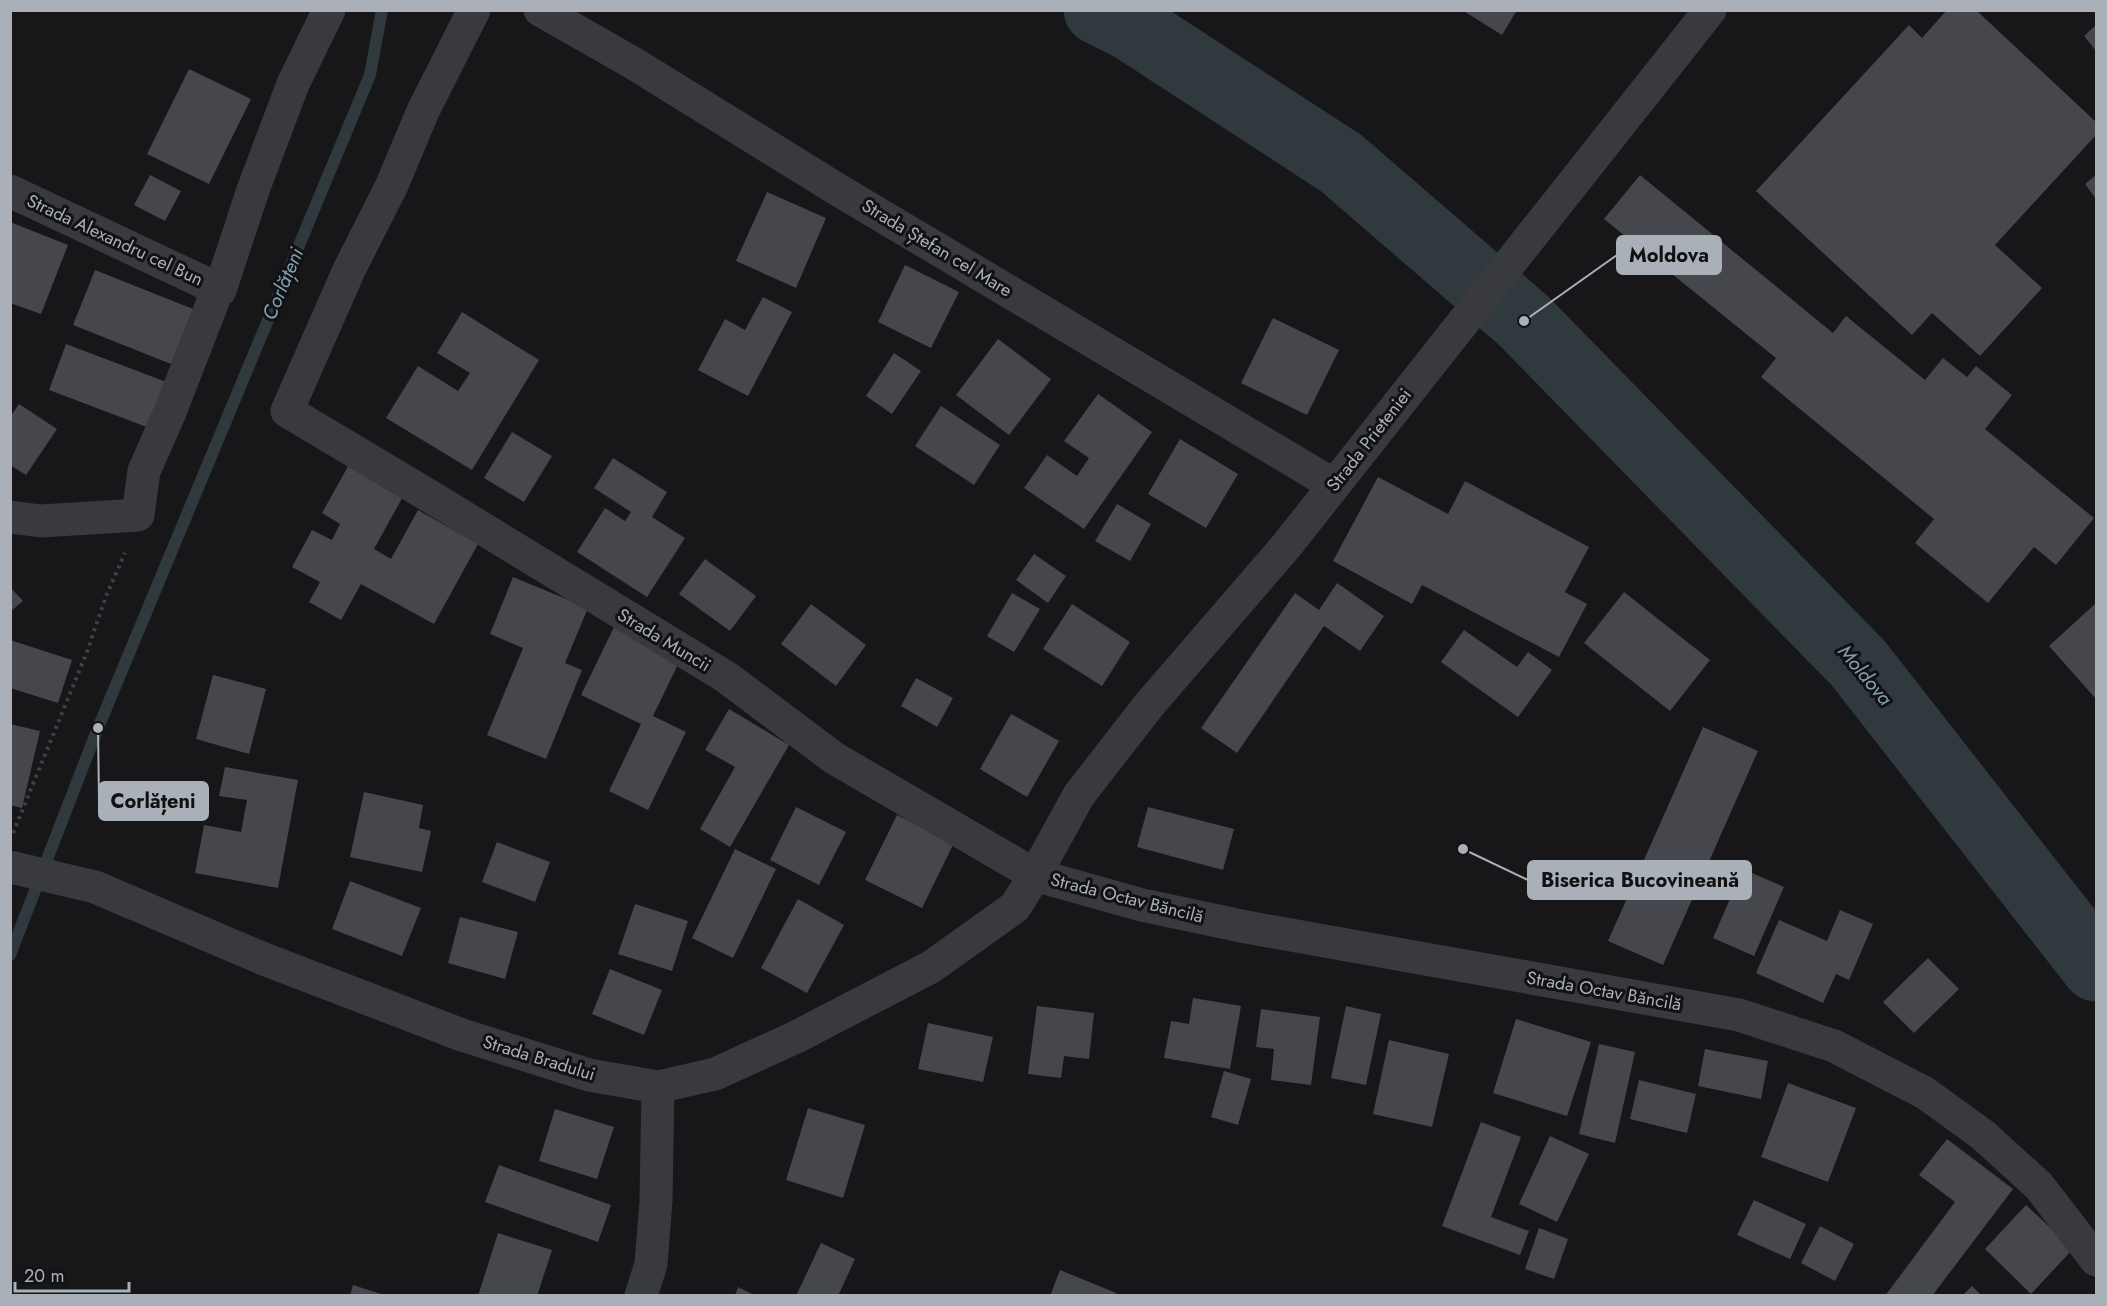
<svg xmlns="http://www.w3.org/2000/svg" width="2107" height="1306" viewBox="0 0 2107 1306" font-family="Jost,sans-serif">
  <rect width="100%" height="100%" fill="#171719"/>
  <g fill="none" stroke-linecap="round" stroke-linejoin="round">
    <path stroke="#30393e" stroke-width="12" d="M10,955L98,728L370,75L382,10"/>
    <path stroke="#30393e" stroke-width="69" d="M1098,10L1132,27L1341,163L1524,321L1858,663L2096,967"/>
  </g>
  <path fill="#46474c" d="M1462,10H1517L1502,35Z
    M1947,10H1976L2096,122V135L1995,245L2042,288L1980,356L1932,313L1912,335L1756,191L1909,25L1922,38Z
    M2096,25V51L2084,36Z
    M189,69L251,99L209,184L147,154Z
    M150,175L181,191L165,221L134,205Z
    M1640,175L1833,333L1846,316L1925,380L1943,358L1967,377L1976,366L2012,395L1985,429L2094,518L2056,565L2034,547L1988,603L1915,543L1934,519L1761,377L1776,358L1604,219Z
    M2096,175V199L2085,184Z
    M767,192L826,218L796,288L736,261Z
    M10,222L68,245L41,314L10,303Z
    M905,265L959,292L931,348L878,322Z
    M95,270L193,309L171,364L73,325Z
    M763,297L792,312L748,396L698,370L725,319L745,330Z
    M462,312L539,360L472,470L386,418L418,366L458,391L470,373L437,353Z
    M1273,318L1339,350L1307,415L1241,383Z
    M998,339L1051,379L1009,435L956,395Z
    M66,344L169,383L152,429L49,390Z
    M894,353L921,371L892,414L866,396Z
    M1098,394L1152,432L1084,529L1024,488L1047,455L1077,476L1089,458L1064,441Z
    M19,404L57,429L26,475L10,465V417Z
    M941,406L1000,445L974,485L915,446Z
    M512,432L552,456L524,502L484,478Z
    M1180,439L1238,474L1206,528L1148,494Z
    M613,458L667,492L652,517L685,538L647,597L577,552L605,508L625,521L631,512L594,488Z
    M351,461L406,491L374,549L391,559L418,510L478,544L434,624L361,584L341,620L309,602L320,582L292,567L312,530L332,540L340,524L322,513Z
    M1378,477L1448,514L1465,481L1589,547L1565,592L1587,604L1559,657L1422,585L1412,604L1333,561Z
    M1117,504L1151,524L1130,561L1095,541Z
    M1034,554L1066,576L1048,603L1016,580Z
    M705,559L756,596L730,631L679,594Z
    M513,577L588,608L565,663L582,670L546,759L487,735L523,648L490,634Z
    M1337,583L1384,616L1360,651L1324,626L1237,753L1201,728L1295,593L1319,610Z
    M10,587L23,601L10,612Z
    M1624,592L1710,660L1670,711L1584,643Z
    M1012,593L1040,609L1014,652L987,636Z
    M2096,603V699L2049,646Z
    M811,604L866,645L836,686L781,644Z
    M1072,604L1130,642L1102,686L1043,649Z
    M616,623L682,656L653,716L686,732L648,810L609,791L641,724L581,695Z
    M1464,630L1517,667L1528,652L1552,670L1518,717L1441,662Z
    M10,640L72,660L58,703L10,688Z
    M213,675L266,689L249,754L196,739Z
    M916,678L953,698L937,727L901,706Z
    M729,709L789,745L730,847L700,829L735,767L705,750Z
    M1011,714L1059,741L1027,797L980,769Z
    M10,724L40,731L22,808L10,805Z
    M1703,727L1758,751L1663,965L1608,941Z
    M225,767L298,780L278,888L195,873L204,825L241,832L247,800L219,796Z
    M364,792L423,805L419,828L431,831L422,872L350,857Z
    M796,807L846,832L819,885L770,860Z
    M1148,807L1234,829L1223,870L1137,847Z
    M897,815L954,843L922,908L865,880Z
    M497,842L550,862L535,902L482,882Z
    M735,849L776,869L733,958L692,938Z
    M1743,869L1784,887L1754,956L1713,938Z
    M350,881L421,908L402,956L332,929Z
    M798,899L844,925L807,993L761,968Z
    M635,904L688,921L672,971L618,954Z
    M1840,910L1873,924L1849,980L1836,974L1823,1003L1756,973L1779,920L1827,941Z
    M460,917L518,932L505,979L448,963Z
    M1928,958L1959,989L1914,1033L1883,1002Z
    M610,969L662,990L644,1035L592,1014Z
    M1193,998L1241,1006L1230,1069L1164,1058L1171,1021L1189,1024Z
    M1037,1006L1094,1013L1089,1059L1064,1056L1061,1078L1028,1074Z
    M1346,1006L1381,1014L1366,1085L1331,1078Z
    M1261,1009L1320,1017L1311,1085L1271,1080L1274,1049L1256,1047Z
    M1516,1019L1591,1042L1567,1116L1493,1093Z
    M928,1023L993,1037L983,1082L918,1069Z
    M1389,1040L1449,1054L1432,1127L1373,1114Z
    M1599,1044L1635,1052L1615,1143L1579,1134Z
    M1705,1049L1768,1061L1761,1099L1698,1086Z
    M1224,1071L1251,1079L1238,1125L1211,1117Z
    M1639,1080L1696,1094L1687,1133L1630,1119Z
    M1788,1083L1856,1108L1828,1182L1761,1157Z
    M808,1108L865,1125L843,1198L786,1180Z
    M555,1109L614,1127L597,1179L539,1161Z
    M1481,1122L1521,1137L1491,1217L1529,1231L1520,1255L1442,1226Z
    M1550,1136L1589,1154L1557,1222L1519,1204Z
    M1947,1139L2013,1189L1932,1296H1885L1955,1202L1919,1175Z
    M499,1165L611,1205L598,1242L485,1202Z
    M1754,1200L1806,1224L1790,1259L1737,1235Z
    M2026,1205L2073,1249L2031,1294L1985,1249Z
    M1820,1226L1854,1244L1835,1281L1801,1263Z
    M1539,1228L1568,1239L1554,1279L1525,1269Z
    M498,1233L552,1250L537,1296H478Z
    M821,1243L855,1259L838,1296H796Z
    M1060,1270L1116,1293L1115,1296H1050Z
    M353,1285L384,1295V1296H350Z
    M1972,1286L1982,1296H1962Z
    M738,1287L756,1296H735Z"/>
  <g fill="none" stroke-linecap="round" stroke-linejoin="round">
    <path stroke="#3f4144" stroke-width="4" stroke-dasharray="3 4.5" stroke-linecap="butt" d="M13,833L87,652L106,596L125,553"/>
    <path stroke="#383a3e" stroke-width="33" d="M474,10L423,111L392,185L349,270L287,411L431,497L726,677L834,758L1035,875L1142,905L1246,927L1739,1015L1834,1046L1925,1093L1983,1135L2039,1186L2096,1260
      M540,10L633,63L840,191L1334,485
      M10,191L220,290
      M10,517L41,521L138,515L144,471L170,412L217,291L220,290L253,190L293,84L329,10
      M10,867L95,887L264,959L462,1035L589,1075L658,1087L715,1074L796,1037L931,967L1015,907L1035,875L1079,795L1149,705L1287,545L1710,10
      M641,1296L651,1264L656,1201L658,1087"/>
  </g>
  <g text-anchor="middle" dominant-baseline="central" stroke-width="6" stroke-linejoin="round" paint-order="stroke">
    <g font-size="18" fill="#aab0b8" stroke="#121214">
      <text transform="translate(115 240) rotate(25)">Strada Alexandru cel Bun</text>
      <text transform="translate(937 248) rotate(31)">Strada Ștefan cel Mare</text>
      <text transform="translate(1369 440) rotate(-52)">Strada Prieteniei</text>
      <text transform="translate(664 640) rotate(31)">Strada Muncii</text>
      <text transform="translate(1127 898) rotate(14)">Strada Octav Băncilă</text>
      <text transform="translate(1604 991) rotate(10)">Strada Octav Băncilă</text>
      <text transform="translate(539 1058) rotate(17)">Strada Bradului</text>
    </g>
    <g font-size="20" font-style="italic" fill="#84a0b0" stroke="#121214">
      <text transform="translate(283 284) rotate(-67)">Corlățeni</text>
      <text transform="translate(1865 675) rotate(50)">Moldova</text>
    </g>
  </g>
  <path fill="none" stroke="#aab0b8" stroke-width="2" d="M1524 321L1617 255M98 728L99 801M1463 849L1528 880"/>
  <g fill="#aab0b8" stroke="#121214" stroke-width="2">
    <circle cx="1524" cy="321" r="6"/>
    <circle cx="98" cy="728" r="6"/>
    <circle cx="1463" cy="849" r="6"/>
  </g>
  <g fill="#aab0b8" stroke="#aab0b8" stroke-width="2">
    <rect x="1617" y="236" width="104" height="38" rx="6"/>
    <rect x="99" y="782" width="109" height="38" rx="6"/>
    <rect x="1528" y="861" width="223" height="38" rx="6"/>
  </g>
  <g font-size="20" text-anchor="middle" font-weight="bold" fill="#111">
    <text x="1669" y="262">Moldova</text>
    <text x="153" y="808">Corlățeni</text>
    <text x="1640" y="887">Biserica Bucovineană</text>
  </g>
  <rect width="2107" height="1306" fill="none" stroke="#aab0b8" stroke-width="24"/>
  <path d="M15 1282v9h114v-9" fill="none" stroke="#aab0b8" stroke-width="3"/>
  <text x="24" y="1282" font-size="18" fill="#aab0b8" stroke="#121214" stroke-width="4.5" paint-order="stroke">20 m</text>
</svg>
